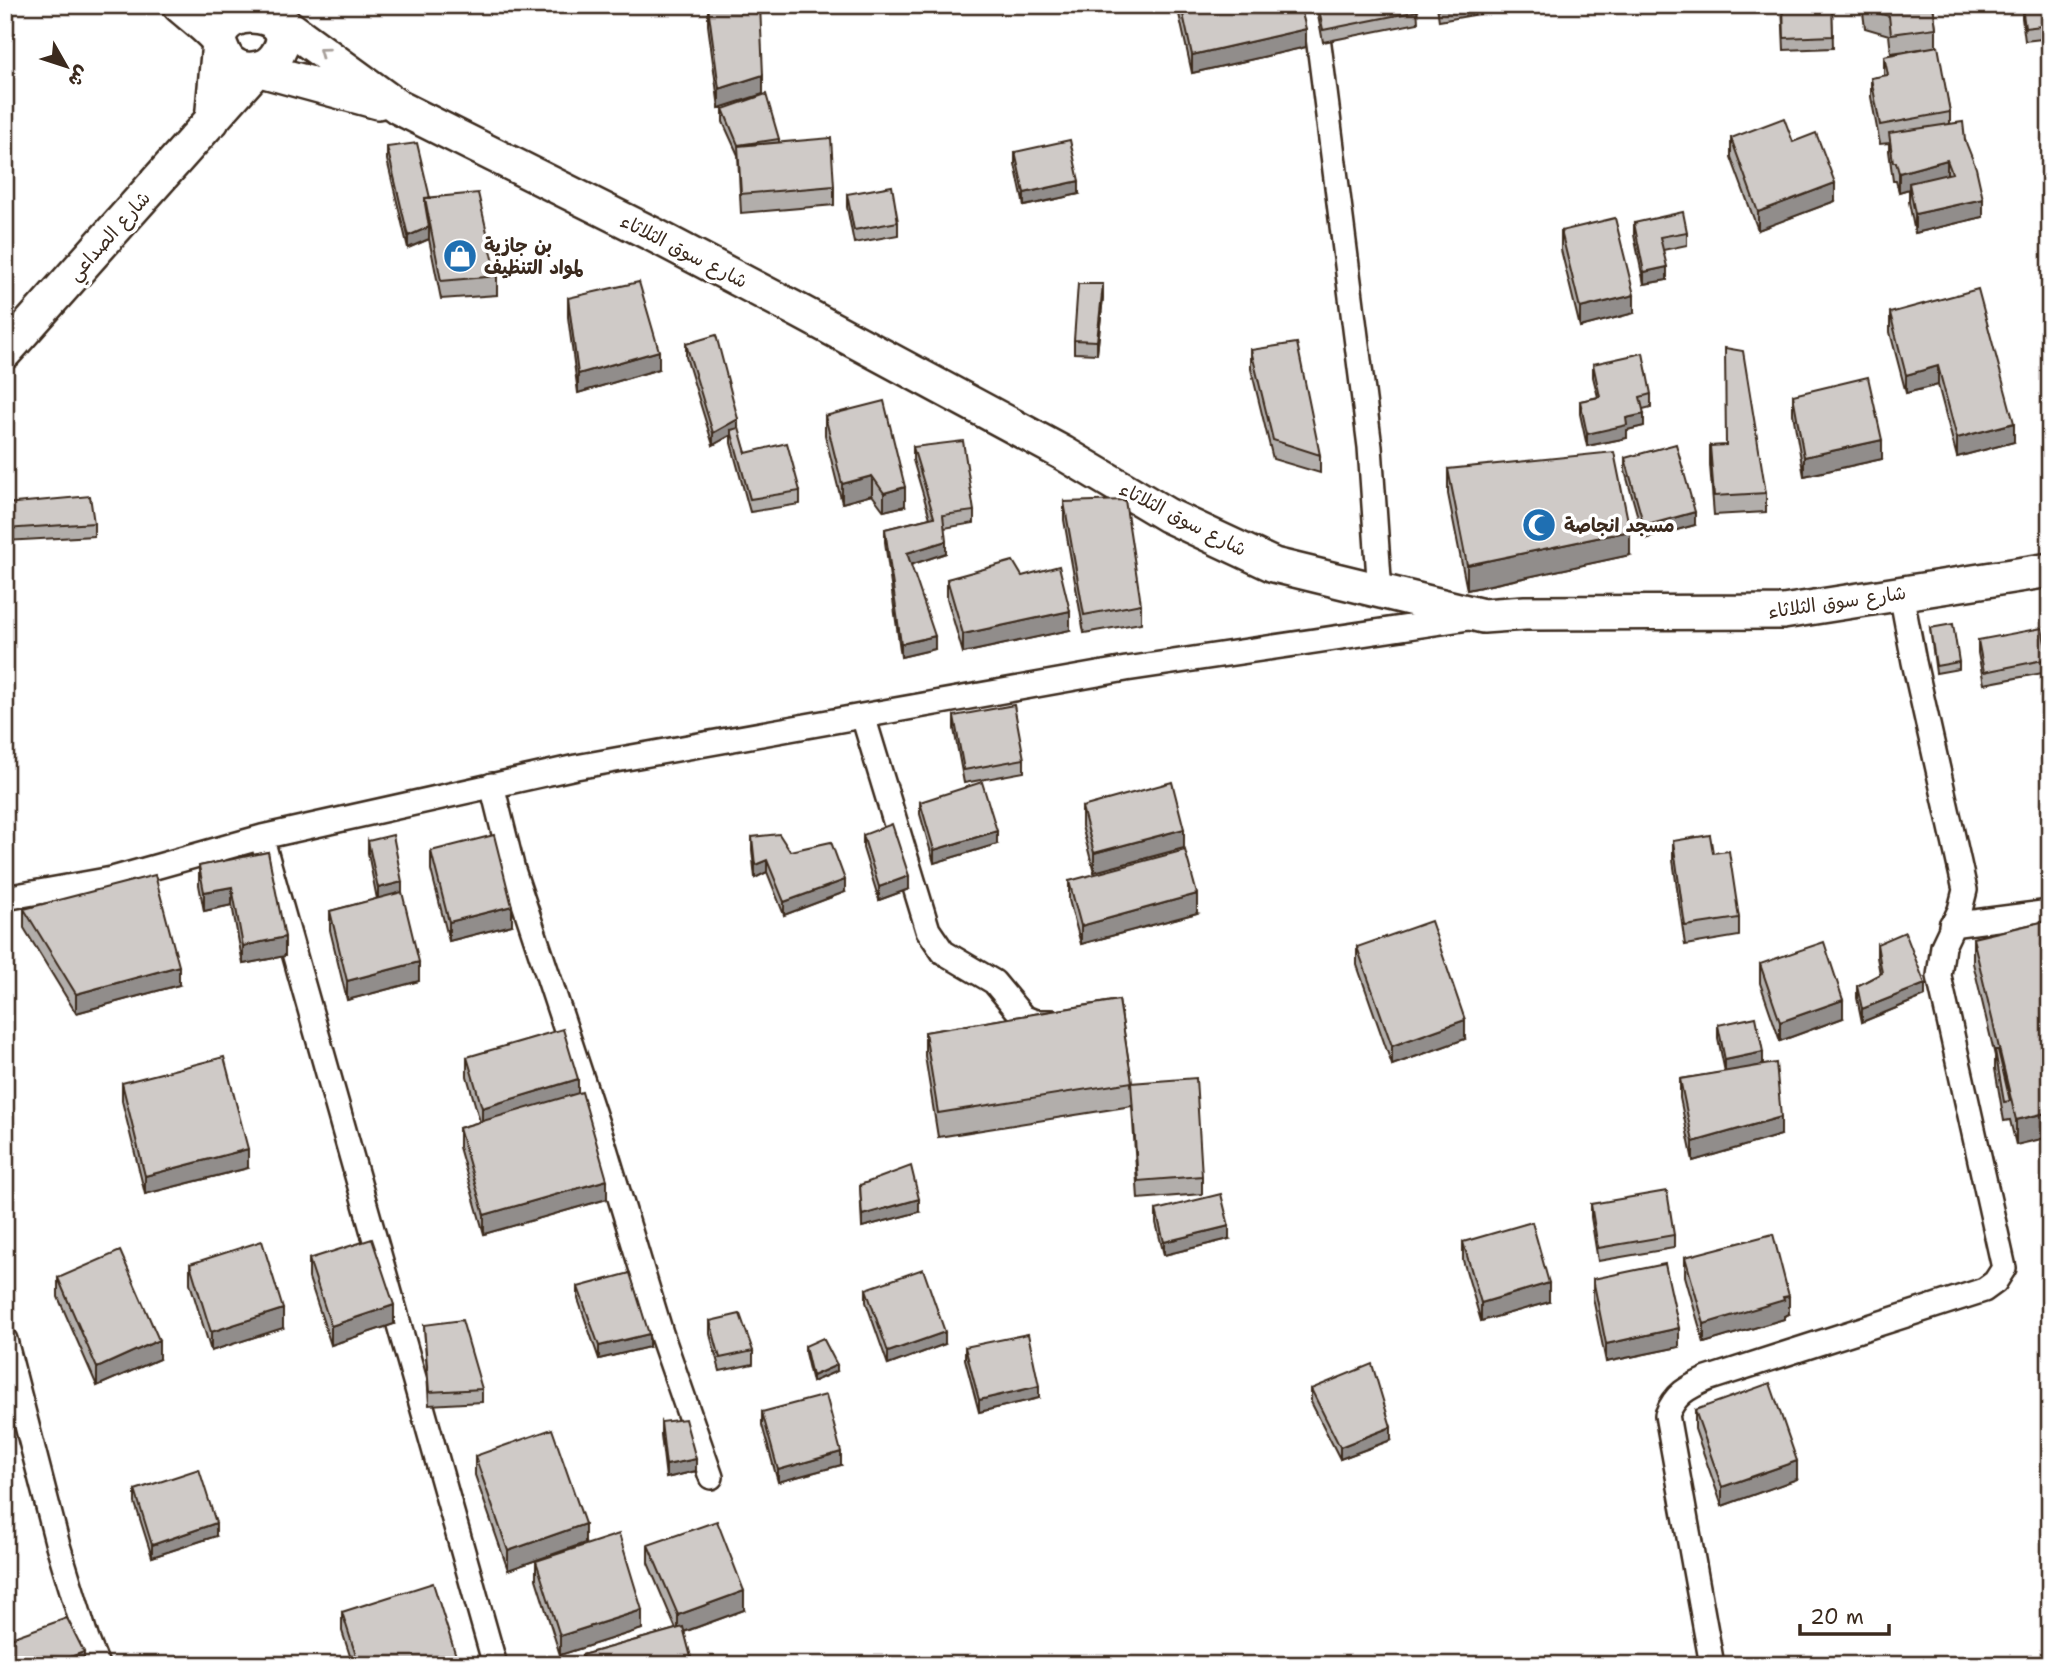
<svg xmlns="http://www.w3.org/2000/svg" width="2055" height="1670" viewBox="0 0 2055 1670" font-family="'Shantell Sans','Playpen Sans Arabic',sans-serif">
  <rect width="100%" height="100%" fill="#fff"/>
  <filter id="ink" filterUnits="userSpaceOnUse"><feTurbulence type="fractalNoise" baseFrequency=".0143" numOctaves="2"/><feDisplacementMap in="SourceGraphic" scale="14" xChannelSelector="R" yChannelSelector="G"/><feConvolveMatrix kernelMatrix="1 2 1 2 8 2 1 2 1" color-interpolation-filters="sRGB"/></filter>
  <g filter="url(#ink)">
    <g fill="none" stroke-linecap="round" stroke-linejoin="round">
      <g stroke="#3b2a1e" stroke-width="28">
        <path id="street" d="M1314,5L1370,447L1380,593
          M863,716L928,930L943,952L994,982L1023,1017L1035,1022H1052
          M492,785L513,870L604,1145L661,1333L711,1477
          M265,850L495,1665
          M5,898L112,879L262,837L576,767L1126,669L1469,618
          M1951,925L2050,912
          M5,1340L57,1542L87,1640L97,1665
          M1712,1665L1667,1415C1675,1394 1687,1388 1707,1379L1984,1290L1995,1282L2004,1268L1939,976L1943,946L1960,910L1965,890L1914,662L1901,593"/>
      </g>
      <g stroke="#3b2a1e" stroke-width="38">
        <path id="secondary" d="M179,5C190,15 211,30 219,42C223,49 223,55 229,61C242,74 266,71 276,56C307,12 220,0 219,42L212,121
          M276,18L398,107L654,235L799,311L1063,453L1167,515L1274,565L1483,616L1525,613L1783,612L2050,570
          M5,352L257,69L378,102"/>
      </g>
      <use href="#street" stroke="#fff" stroke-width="23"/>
      <use href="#secondary" stroke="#fff" stroke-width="33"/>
    </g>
    <path fill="#b2aeab" stroke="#3b2a1e" stroke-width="2" d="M1177,5H1300L1306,47L1192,73Z
      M1316,5H1417L1418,23L1323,42Z
      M1437,5H1497V11L1439,21Z
      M1782,5H1832L1833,48L1784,50Z
      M1862,5H1933L1936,28V46L1950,112V123L1965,140L1983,217L1915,233L1909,202V189L1899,192L1896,181H1893L1889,151V143L1880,144L1871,97V78L1884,76V56L1927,48L1891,53L1889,35L1865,28Z
      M2050,5V38L2025,41L2022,18V6Z
      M708,6L763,94L719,108L708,25Z
      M723,109L779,139V143L834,186V205L741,213L738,155L723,122Z
      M1731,138L1793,142L1835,201L1758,230L1731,157Z
      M387,147L497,276V295L441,299L429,239L408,248L387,160Z
      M1015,152L1079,194L1024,206L1015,164Z
      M847,194L898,222V235L854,243L847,207Z
      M1634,223L1687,232V245L1663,250L1667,280L1644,284L1634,235Z
      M1561,231L1634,313L1580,327L1561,250Z
      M1103,297L1097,354L1074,353V340Z
      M568,298L659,369L578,393L568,317Z
      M1890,313L2014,442L1957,457L1938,385L1906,393L1890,332Z
      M686,344L738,429L746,453L800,491V504L750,512L731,443V435L713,445L686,357Z
      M1251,350L1320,455V473L1273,459L1251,369Z
      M1593,364L1651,394V407L1643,409L1644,426L1627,430V438L1587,446L1580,414V401L1598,397L1593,377Z
      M1793,395L1882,459L1804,476L1793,414Z
      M825,416L905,506L884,511L872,495L842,503L825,435Z
      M1710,446L1766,493V512L1714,515L1710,465Z
      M913,447L974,511V523L944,528L946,553L910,565L935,649L901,657L885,542V529L930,518L913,460Z
      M1625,458L1695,525L1644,539L1625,471Z
      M1448,469L1630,555L1467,590L1448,494Z
      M1064,502L1141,604V623L1084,633L1064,520Z
      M5,504L94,523V536L5,541Z
      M1022,576L1070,630L963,653L947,598V579Z
      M1930,628L1959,662V669L1936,673Z
      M1978,640L2048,659V672L1984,684L1978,653Z
      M954,716L1024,759V772L964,783L954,729Z
      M920,802L997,844L934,863L920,814Z
      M1082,807L1184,848L1094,872L1082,826Z
      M863,835L909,889L879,900L863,848Z
      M752,837L790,851L845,892L784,915L767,872L755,878L752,850Z
      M368,841L402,895L419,981L347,1000L330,930V911L377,899L368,853Z
      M1673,841L1713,853L1739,918V936L1685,945L1673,860Z
      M431,851L512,925L449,941L431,870Z
      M268,852L285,956L243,964L232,905L204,911L199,885V866Z
      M1069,881L1197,913L1081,944L1069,900Z
      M24,909L179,985L76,1013L24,928Z
      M2050,920L2016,1145L2010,1120L2004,1121L1995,1069V1056L1973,963V938Z
      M1877,944L1925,996L1862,1022L1857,998V986L1880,974L1877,957Z
      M1357,947L1465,1039L1392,1065L1357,965Z
      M1760,964L1843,1018L1780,1041L1760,983Z
      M1119,1000L1132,1083L1202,1176V1194L1138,1199L1132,1106L938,1137L925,1056V1032Z
      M1718,1025L1763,1065L1744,1069L1781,1135L1693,1161L1680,1098V1079L1725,1072L1718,1038Z
      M467,1057L578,1094L607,1199L484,1234L459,1147V1128L480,1122L467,1076Z
      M122,1083L248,1168L145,1194L122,1101Z
      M860,1185L919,1212L862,1227Z
      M1591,1204L1674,1235V1248L1598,1261L1591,1217Z
      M1156,1210L1229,1239L1164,1255L1156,1223Z
      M1463,1242L1549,1302L1481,1321L1463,1260Z
      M1685,1257L1789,1314L1784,1316V1319L1704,1343L1685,1276Z
      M309,1259L394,1324L331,1345L309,1278Z
      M190,1264L283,1328L211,1351L190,1283Z
      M58,1278L159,1359L97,1386L58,1297Z
      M1593,1279L1679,1347L1606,1362L1593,1298Z
      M578,1287L649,1347L599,1359L578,1299Z
      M866,1289L945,1344L888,1365L866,1302Z
      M710,1321L753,1351V1364L720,1371L710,1334Z
      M424,1325L482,1389V1402L429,1405Z
      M805,1346L837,1371L812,1382L805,1353Z
      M965,1347L1039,1398L979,1412L965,1359Z
      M1311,1389L1391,1440L1340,1459L1311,1402Z
      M1695,1410L1797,1479L1722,1506L1695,1429Z
      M762,1412L841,1465L778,1482L762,1425Z
      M661,1422L696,1471L666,1478L661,1435Z
      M475,1456L585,1543L508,1570L475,1475Z
      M135,1490L216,1536L152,1557L135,1503Z
      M648,1545L744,1610L684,1632L693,1665H582V1655L676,1629L648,1563Z
      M536,1561L642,1629L560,1655L536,1579Z
      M342,1612L456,1665H353L342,1631Z"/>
    <path fill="#918d8b" stroke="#3b2a1e" stroke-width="2" d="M1306,29V47L1192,73V55Z
      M763,75V94L719,108V89Z
      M1947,160V179L1909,183V189L1899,192V173Z
      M1079,181V194L1024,206V193Z
      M1835,183V201L1758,230V212Z
      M1983,199V217L1915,233V214Z
      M429,227V239L408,248V236Z
      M1667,267V280L1644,284V272Z
      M1103,284V297L1097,354V341Z
      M1634,295V313L1580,327V308Z
      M659,351V369L578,393V374Z
      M1938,366V385L1906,393V375Z
      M1644,414V426L1627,430V438L1587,446V434L1626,418Z
      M738,419V431L731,430V435L713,445V433Z
      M2014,423V442L1957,457V438Z
      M1882,440V459L1804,476V457Z
      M872,476V495L842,503V484Z
      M905,487V506L884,511V493Z
      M1695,512V525L1644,539V526Z
      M1630,531V555L1467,590V565Z
      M946,541V553L907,566V553Z
      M1070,611V630L963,653V634Z
      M935,636V649L901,657V644Z
      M1184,829V848L1094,872V853Z
      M997,831V844L934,863V850Z
      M767,860V872L755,878V865Z
      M909,876V889L879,900V887Z
      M845,880V892L784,915V902Z
      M402,882V895L378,900V888Z
      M232,887V905L204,911V892Z
      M1197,894V913L1081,944V926Z
      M512,906V925L449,941V922Z
      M285,937V956L243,964V946Z
      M419,962V981L347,1000V981Z
      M179,966V985L76,1013V994Z
      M1925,984V996L1862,1022V1009Z
      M1843,1000V1018L1780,1041V1022Z
      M1465,1020V1039L1392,1065V1046Z
      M1763,1052V1065L1725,1073V1060Z
      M578,1079V1098L482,1126V1108Z
      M2050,1112V1137L2016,1145V1120Z
      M1781,1117V1135L1693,1161V1142Z
      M248,1149V1168L145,1194V1176Z
      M607,1180V1199L484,1234V1215Z
      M919,1199V1212L862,1227V1215Z
      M1229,1226V1239L1164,1255V1242Z
      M1549,1283V1302L1481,1321V1303Z
      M1789,1296V1314L1784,1316V1319L1704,1343V1324Z
      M394,1305V1324L331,1345V1326Z
      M283,1309V1328L211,1351V1332Z
      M1679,1328V1347L1606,1362V1344Z
      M945,1332V1344L888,1365V1352Z
      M649,1334V1347L599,1359V1346Z
      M159,1340V1359L97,1386V1368Z
      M837,1365V1371L812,1382V1376Z
      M1039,1386V1398L979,1412V1400Z
      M1391,1427V1440L1340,1459V1447Z
      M841,1452V1465L778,1482V1470Z
      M696,1459V1471L666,1478V1465Z
      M1797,1461V1479L1722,1506V1487Z
      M216,1523V1536L152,1557V1545Z
      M585,1524V1543L508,1570V1551Z
      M744,1591V1610L678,1634V1615Z
      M642,1610V1629L560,1655V1636Z
      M84,1652V1665H48Z
      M456,1656V1665H430Z"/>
    <path fill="#cfcac7" stroke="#3b2a1e" stroke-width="2" d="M710,5H760L763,75L719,89L708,6Z
      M1181,5H1300L1306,29L1192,55Z
      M1318,5H1417L1418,11L1323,30Z
      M1783,5H1832L1833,36L1784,38Z
      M1864,5H1933L1936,28L1891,34L1889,16L1865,10Z
      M2028,5H2050V25L2025,28L2022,6Z
      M1938,46L1950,112L1880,125L1871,78L1888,75L1884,56Z
      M766,94L779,139L738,145L723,109Z
      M1784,118L1793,142L1816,133L1835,183L1758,212L1731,138Z
      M1963,122L1965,140L1976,168L1983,199L1915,214L1909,183L1952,173L1947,160L1899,173L1896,162H1893L1889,133Z
      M831,138L834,186L741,194L738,146Z
      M1070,140L1079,181L1024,193L1015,152Z
      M417,143L430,198H425V204L429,227L408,236L387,147Z
      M892,186L898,222L854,230L847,194Z
      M478,193L497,276L441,281L425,198Z
      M1683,212L1687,232L1660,237L1667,267L1644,272L1634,223Z
      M1615,218L1634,295L1580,308L1561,231Z
      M639,282L659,351L578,374L568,298Z
      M1078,284H1103L1097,341L1074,340Z
      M1978,289L2014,423L1957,438L1938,366L1906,375L1890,313Z
      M716,335L738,419L713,433L686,344Z
      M1297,343L1320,455L1273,440L1251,350Z
      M1725,348L1743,351L1766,493L1714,496L1710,446L1726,445Z
      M1643,353L1651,394L1640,397L1644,414L1626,418L1627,425L1587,434L1580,401L1600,397L1593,364Z
      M1868,377L1882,440L1804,457L1793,395Z
      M884,401L905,487L884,493L872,476L842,484L825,416Z
      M739,428L746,453L787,443L800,491L750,499L731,430Z
      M963,441L974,511L943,515L946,541L907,553L935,636L901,644L885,529L934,517L913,447Z
      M1676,444L1695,512L1644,526L1625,458Z
      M1614,452L1630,531L1467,565L1448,469Z
      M90,496L94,523L5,529V504Z
      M1125,500L1141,604L1084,615L1064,502Z
      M1013,561L1022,576L1059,566L1070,611L963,634L947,579Z
      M1953,624L1959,662L1936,666L1930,628Z
      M2042,628L2048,659L1984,672L1978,640Z
      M1014,705L1024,759L964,770L954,716Z
      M982,782L997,831L934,850L920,802Z
      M1172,782L1184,829L1094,853L1082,807Z
      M892,824L909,876L879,887L863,835Z
      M779,834L790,851L831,842L845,880L784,902L767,860L755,865L752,837Z
      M393,835L402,882L378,888L368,841Z
      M494,835L512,906L449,922L431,851Z
      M1710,835L1713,853L1729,851L1739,918L1685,926L1673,841Z
      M1185,850L1197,894L1081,926L1069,881Z
      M268,852L285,937L243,946L232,887L204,892L199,866Z
      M155,875L179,966L76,994L24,909Z
      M402,892L419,962L347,981L330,911Z
      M2050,920V1112L2016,1120L1973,938Z
      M1431,921L1465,1020L1392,1046L1357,947Z
      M1905,932L1925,984L1862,1009L1857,986L1882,973L1877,944Z
      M1824,942L1843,1000L1780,1022L1760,964Z
      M1119,1000L1132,1082L938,1113L925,1032Z
      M1756,1017L1763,1052L1725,1060L1718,1025Z
      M563,1029L578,1079L482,1108L467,1057Z
      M1995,1050H1998L2010,1101L2004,1102Z
      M224,1057L248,1149L145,1176L122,1083Z
      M1776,1063L1781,1117L1693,1142L1680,1079Z
      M1196,1078L1202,1176L1138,1181L1131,1083Z
      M582,1092L607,1180L484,1215L459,1128Z
      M911,1166L919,1199L862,1215L860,1185Z
      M1667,1191L1674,1235L1598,1248L1591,1204Z
      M1221,1194L1229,1226L1164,1242L1156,1210Z
      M1532,1222L1549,1283L1481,1303L1463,1242Z
      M1773,1234L1789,1296L1783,1297L1784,1300L1704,1324L1685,1257Z
      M372,1239L394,1305L331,1326L309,1259Z
      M262,1241L283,1309L211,1332L190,1264Z
      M120,1251L159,1340L97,1368L58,1278Z
      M1665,1264L1679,1328L1606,1344L1593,1279Z
      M923,1269L945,1332L888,1352L866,1289Z
      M630,1273L649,1334L599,1346L578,1287Z
      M740,1314L753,1351L720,1358L710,1321Z
      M462,1320L482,1389L429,1392L424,1325Z
      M1028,1334L1039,1386L979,1400L965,1347Z
      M823,1338L837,1365L812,1376L805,1346Z
      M1372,1364L1391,1427L1340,1447L1311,1389Z
      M1770,1383L1797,1461L1722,1487L1695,1410Z
      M826,1395L841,1452L778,1470L762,1412Z
      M685,1419L696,1459L666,1465L661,1422Z
      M552,1429L585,1524L508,1551L475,1456Z
      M199,1469L216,1523L152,1545L135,1490Z
      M717,1521L744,1591L678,1615L648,1545Z
      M619,1534L642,1610L560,1636L536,1561Z
      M433,1583L456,1656L430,1665H359L342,1612Z
      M67,1618L84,1652L48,1665H5V1640Z
      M683,1627L693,1665H584L582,1655Z"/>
    <defs><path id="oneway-chevron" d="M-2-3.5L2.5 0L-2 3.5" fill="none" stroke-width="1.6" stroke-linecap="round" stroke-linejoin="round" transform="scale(1.75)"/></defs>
    <use stroke="#a79f9a" href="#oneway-chevron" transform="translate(323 52) rotate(-144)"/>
  </g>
  <defs>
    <g id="shop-disc" transform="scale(1.75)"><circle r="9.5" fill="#1f6fb2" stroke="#fff"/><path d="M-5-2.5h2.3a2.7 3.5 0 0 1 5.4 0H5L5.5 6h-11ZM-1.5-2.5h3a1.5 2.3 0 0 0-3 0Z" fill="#fff"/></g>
    <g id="mosque-disc" transform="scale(1.75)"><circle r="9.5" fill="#1f6fb2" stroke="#fff"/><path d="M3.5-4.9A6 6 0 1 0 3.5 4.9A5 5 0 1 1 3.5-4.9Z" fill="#fff"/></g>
  </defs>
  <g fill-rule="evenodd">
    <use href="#shop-disc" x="460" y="256"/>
    <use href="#mosque-disc" x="1539" y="525"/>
  </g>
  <g text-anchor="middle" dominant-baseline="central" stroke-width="7" stroke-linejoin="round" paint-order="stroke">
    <g font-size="19" fill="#3b2a1e" stroke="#fff">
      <text transform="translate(109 236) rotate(-48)">شارع الصداعي</text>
      <text transform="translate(684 251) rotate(27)">شارع سوق الثلاثاء</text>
      <text transform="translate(1183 519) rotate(27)">شارع سوق الثلاثاء</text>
      <text transform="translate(1837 602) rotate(-8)">شارع سوق الثلاثاء</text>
    </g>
    <g font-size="19" font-weight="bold" fill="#3b2a1e" stroke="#fff" text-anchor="start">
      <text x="484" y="245">بن جازية<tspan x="484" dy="22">لمواد التنظيف</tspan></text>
      <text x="1564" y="525">مسجد انجاصة</text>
    </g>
  </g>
  <rect width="2055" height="1670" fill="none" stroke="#fff" stroke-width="28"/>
  <rect x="14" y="14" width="2027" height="1642" fill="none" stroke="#3b2a1e" stroke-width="2.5" filter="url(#ink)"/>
  <g transform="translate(66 66) rotate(129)" stroke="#ffffff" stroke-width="5" paint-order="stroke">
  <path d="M0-5L12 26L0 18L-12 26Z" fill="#3b2a1e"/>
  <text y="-10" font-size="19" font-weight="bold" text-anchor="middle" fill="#3b2a1e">ش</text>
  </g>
  <path d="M1800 1624v10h89v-10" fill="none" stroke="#3b2a1e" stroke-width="3.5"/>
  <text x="1810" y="1624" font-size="21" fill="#3b2a1e" stroke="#ffffff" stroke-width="5" paint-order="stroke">20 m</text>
</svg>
